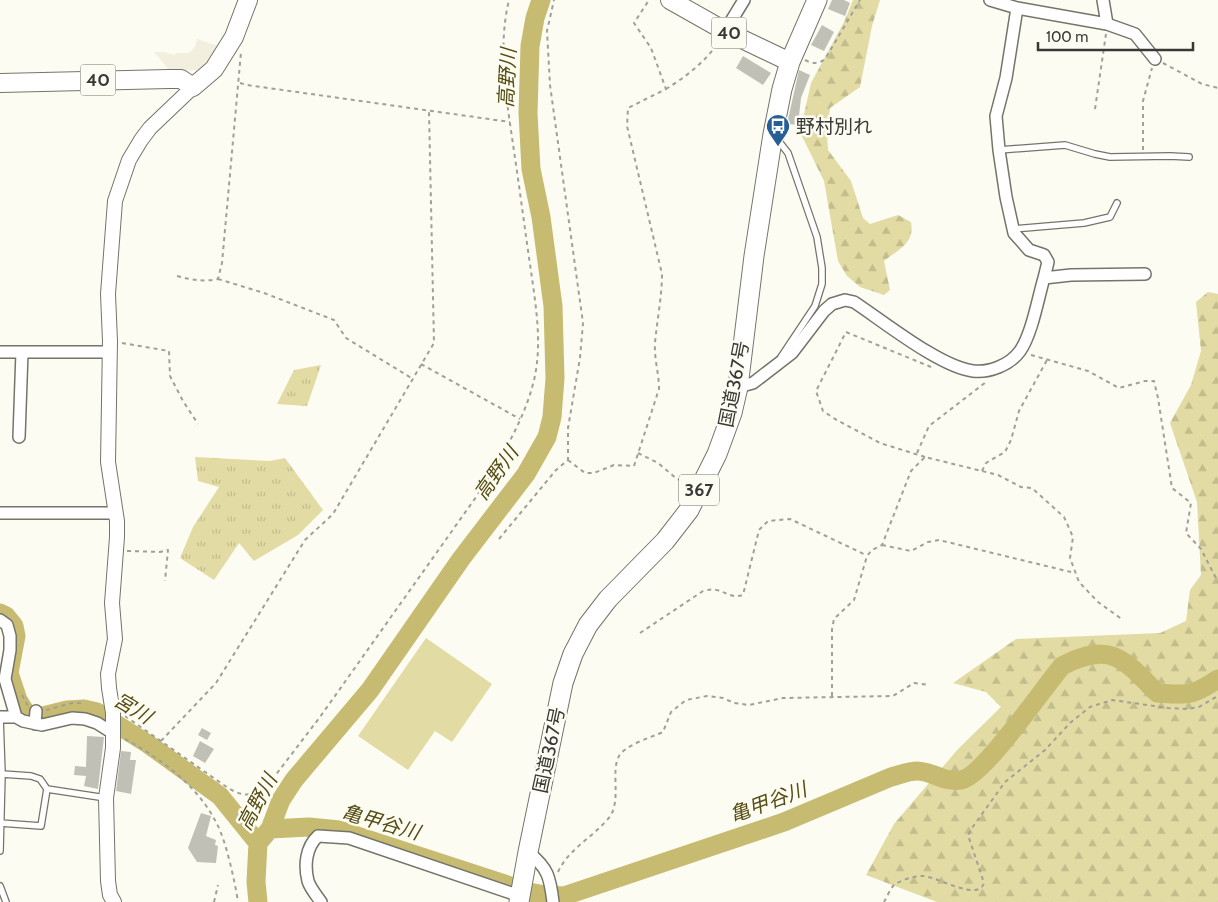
<svg xmlns="http://www.w3.org/2000/svg" width="1218" height="902" viewBox="0 0 1218 902" font-family="Cabin,'Noto Sans JP',sans-serif">
  <defs>
    <pattern id="grass-tufts" width="24" height="20" patternUnits="userSpaceOnUse" patternTransform="scale(1.25)"><rect width="24" height="20" fill="#e2dba4"/><path d="M3 7l-1-3M5 7V3M7 7l1-3M15 17l-1-3M17 17v-4M19 17l1-3" fill="none" stroke="#c3bd8e"/></pattern>
    <pattern id="forest-firs" width="22" height="20" patternUnits="userSpaceOnUse" patternTransform="scale(1.25)"><rect width="22" height="20" fill="#e2dba4"/><path d="M5 1l3.5 6h-7zM16 11l3.5 6h-7z" fill="#c3bd8e"/></pattern>
  </defs>
  <rect width="100%" height="100%" fill="#fdfcf2"/>
  <path fill="#f2efde" d="M197,39L221,47L213,60L197,70L170,71L154,52H164L174,55L177,53H189L195,47Z"/>
  <path fill="url(#grass-tufts)" d="M321,365L307,406L277,404L294,370Z
    M195,457L270,461L285,458L323,510L298,535L254,561L239,543L214,580L180,558L193,527L219,487L198,481Z"/>
  <path fill="url(#forest-firs)" d="M853,0H880L872,26L860,87L830,108L827,133L828,150L851,181L863,218L870,224L898,215L911,222C915,243 899,249 884,261L890,290L884,295L860,287L847,276L838,261L824,181L800,132L811,83L844,22Z
    M1208,292L1218,294V902H937L866,875L894,824L958,749L1001,707L986,692L953,683L1016,639L1160,633L1186,621L1190,590L1201,575L1197,502L1170,423L1191,385L1201,351L1196,302Z"/>
  <path fill="#e2dba4" d="M426,638L492,684L452,742L435,731L408,770L358,736Z"/>
  <g fill="none" stroke-linecap="round" stroke-linejoin="round">
    <path stroke="#c6bb70" stroke-width="19" d="M0,613L6,616L14,626L16,636L9,673L18,700L24,710L30,715L43,716L67,710L84,709L97,712L148,744L220,796L258,843
      M270,829L309,827L339,830L529,892L545,895L564,896L784,822L891,777C899,775 908,771 917,771C933,771 943,783 961,780C983,777 1044,687 1062,666C1110,641 1123,658 1157,693C1188,695 1191,697 1218,679
      M258,902L256,882L258,843L270,829L281,800L294,780L370,690L461,559L526,474L547,437L552,417L555,378L553,306L541,217L531,169L528,113L530,46L535,18L541,0"/>
  </g>
  <path fill="#c1c0b7" d="M832,0H844L850,3L845,16L828,9Z
    M822,25L834,32L824,51L811,45Z
    M743,56L771,73L763,85L736,68Z
    M799,70L810,75L801,98L798,125L787,124Z
    M202,728L211,733L207,740L198,735Z
    M87,736L104,737L98,789L84,786L86,776L74,775L75,766L86,767Z
    M200,741L214,749L205,763L193,756Z
    M121,751L131,752L130,760H136L131,794L116,791Z
    M201,813L211,816L206,836L216,840L215,845L218,846L216,863L197,862L188,848Z"/>
  <g fill="none" stroke-linecap="round" stroke-linejoin="round">
    <g stroke="#75746b" stroke-width="8">
      <path id="service" d="M777,139L788,153L817,237L822,268V284L815,306L781,357
        M999,150L1065,145L1095,154L1110,157L1170,156L1189,157
        M1013,229L1084,223L1110,217L1117,203
        M2,774L31,776L40,779L47,789L106,798
        M0,823L41,826L47,789
        M0,851L2,774L0,717
        M0,886L6,902"/>
    </g>
    <g stroke="#75746b" stroke-width="14">
      <path id="minor" d="M990,0L1017,8L1107,24L1135,34L1155,59
        M1103,0L1107,24
        M1017,8L1006,78L996,116L999,150L1006,197L1014,233L1029,250L1044,255L1048,262L1044,278
        M725,31L744,0
        M0,352H110
        M738,387L753,383L792,353L824,311L832,304L845,300L854,302C883,321 940,367 973,371C989,373 1010,365 1020,351C1032,334 1038,298 1044,278L1071,275L1145,274
        M19,437L22,352
        M0,513H116
        M0,620L7,625L10,636V650L5,679L16,717
        M0,717H16L23,721L42,725L72,718L85,719L97,723L113,733
        M35,724L36,711
        M528,852C548,868 550,877 553,902
        M321,902C317,896 310,888 308,881C304,865 306,847 318,836L349,838L520,896"/>
    </g>
    <g stroke="#75746b" stroke-width="16">
      <path id="tertiary" d="M114,902L110,895L108,881L106,798L113,748V713L109,688L108,674L115,639L112,603L117,537V521L108,462L110,341L108,294L115,201L129,160L141,140L150,128L193,87"/>
    </g>
    <g stroke="#75746b" stroke-width="20">
      <path id="primary" d="M670,0L725,31L790,62
        M0,83L169,79H181L193,87L214,69L234,37L248,0"/>
    </g>
    <g stroke="#75746b" stroke-width="21">
      <path id="trunk" d="M519,902L528,852L563,683L573,654L588,625L608,599L665,541L689,510L717,454L732,413L738,387L754,256L773,134L782,89L790,62L817,0"/>
    </g>
    <path stroke="#a0a099" stroke-width="2" stroke-dasharray="4 4" stroke-linecap="butt" d="M805,60C813,64 819,64 825,59L860,0
      M1163,63L1202,84L1218,88
      M240,83L247,85L510,122
      M666,89C684,78 707,61 718,42
      M1095,109L1106,34
      M1143,150V101L1152,68
      M177,276C192,280 203,282 218,279L222,263L241,52
      M218,279L264,293L334,320L346,338L413,379
      M122,343L169,351L170,376L183,401L198,424
      M1031,355L1088,371L1119,388L1145,381H1154L1158,398L1172,488L1191,503L1186,533L1201,549L1218,582
      M421,364L520,419
      M638,453L658,463L677,479L687,482
      M917,453L929,426L986,382
      M925,457L880,443L835,419L823,411L816,391L846,332L931,367
      M568,460L585,473H594L614,465L634,466L659,389C659,373 654,359 655,343C657,320 662,297 662,274L627,126L628,108L666,89L651,48L634,23L649,0
      M982,471L986,463L1005,452L1011,440L1019,411L1047,360
      M499,539L556,470L568,460V428L580,358L583,323L550,85L547,31L554,0
      M882,545L911,551L928,542L939,540L1075,573
      M127,551L160,552L168,550L165,581
      M640,633L703,591C723,585 726,600 743,595L759,530L768,521L790,519L866,555
      M22,695L28,706
      M832,696V629L834,619L854,600L867,556L872,550L882,545L911,471L925,457L998,475L1021,487L1032,488L1064,517L1073,537L1070,558L1079,582L1098,602L1123,620
      M46,710L72,703H84
      M125,716L228,788C245,798 253,796 268,785L320,717L486,483C504,452 524,419 533,384C543,347 536,307 531,271C525,231 520,191 514,151C507,102 497,49 509,0
      M125,739C162,759 198,786 217,824C226,841 235,882 238,902
      M161,741L216,683L305,540L333,514L434,343L429,111
      M558,872C568,850 590,839 605,822C608,819 611,816 612,813C620,795 611,771 619,756C625,745 652,737 663,732L671,712L686,700L707,696L723,698L734,703L749,705L783,698L893,696L914,683L929,685
      M214,902L218,885
      M884,902C887,897 890,889 894,885C901,880 914,876 923,876C939,877 978,902 984,883L968,835L972,828L1005,782L1045,750L1070,723L1090,707L1112,700L1168,708L1187,709L1199,707L1218,696"/>
    <use href="#service" stroke="#fff" stroke-width="5.5"/>
    <use href="#minor" stroke="#fff" stroke-width="11"/>
    <use href="#tertiary" stroke="#fff" stroke-width="14"/>
    <use href="#primary" stroke="#fff" stroke-width="18"/>
    <use href="#trunk" stroke="#fff" stroke-width="19"/>
  </g>
  <defs>
    <g id="bus-pin" transform="scale(1.25)"><path d="M0 17L-7.5 6A9.5 9.5 0 1 1 7.5 6Z" fill="#265e96" stroke="#fdfcf2"/><path d="M-5-6H5V4H4V6H2V4H-2V6H-4V4H-5ZM-3.5-4V0h7V-4ZM-3.5 1.2v1.5H-2V1.2ZM2 1.2v1.5H3.5V1.2Z" fill="#fff"/></g>
  </defs>
  <g fill-rule="evenodd">
    <use href="#bus-pin" x="778" y="126"/>
  </g>
  <g text-anchor="middle" dominant-baseline="central" stroke-width="5" stroke-linejoin="round" paint-order="stroke">
    <g fill="#fdfcf2" stroke="#73736d" stroke-width="1">
      <rect x="711.5" y="17.5" width="35" height="31" rx="4"/>
      <rect x="80.5" y="64.5" width="35" height="31" rx="4"/>
      <rect x="679" y="474.5" width="40" height="31" rx="4"/>
    </g>
    <g font-size="18" font-weight="bold" fill="#383834">
      <text x="729" y="33">40</text>
      <text x="98" y="80">40</text>
      <text x="699" y="490">367</text>
    </g>
    <g font-size="19" fill="#383834" stroke="#fdfcf2" text-anchor="start">
      <text x="796" y="126">野村別れ</text>
    </g>
    <g font-size="19" fill="#383834" stroke="#fdfcf2">
      <text transform="translate(734 384) rotate(-79)">国道367号</text>
      <text transform="translate(549 750) rotate(-78)">国道367号</text>
    </g>
    <g font-size="20" font-style="italic" fill="#554d13" stroke="#fdfcf2">
      <text transform="translate(507 78) rotate(-87)">高野川</text>
      <text transform="translate(496 473) rotate(-55)">高野川</text>
      <text transform="translate(133 708) rotate(31)">宮川</text>
      <text transform="translate(257 802) rotate(-62)">高野川</text>
      <text transform="translate(768 802) rotate(-20)">亀甲谷川</text>
      <text transform="translate(381 822) rotate(16)">亀甲谷川</text>
    </g>
  </g>
  <path d="M1038 42v8h155v-8" fill="none" stroke="#383834" stroke-width="2.5"/>
  <text x="1046" y="42" font-size="15" fill="#383834" stroke="#fdfcf2" stroke-width="4" paint-order="stroke">100 m</text>
</svg>
